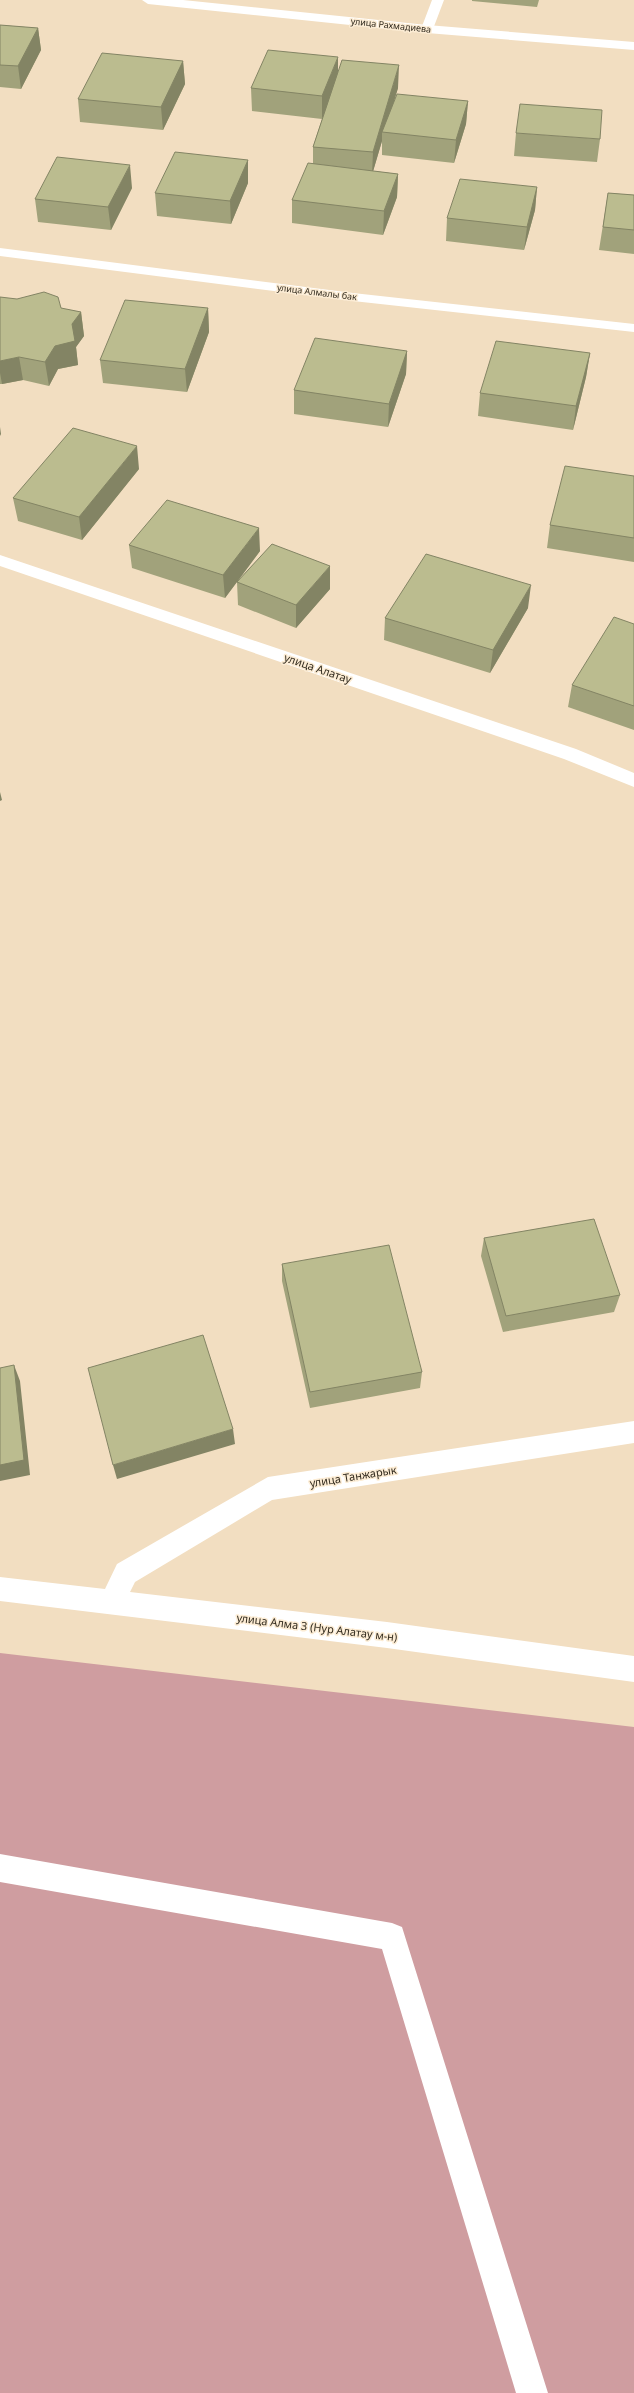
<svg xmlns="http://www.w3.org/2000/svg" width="634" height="2393" viewBox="0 0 634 2393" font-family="'Noto Sans',sans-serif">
  <rect width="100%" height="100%" fill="#f2dec1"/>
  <path fill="#cf9da0" d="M0,1653L634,1727V2393H0Z"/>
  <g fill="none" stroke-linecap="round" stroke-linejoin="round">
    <path fill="#fff" fill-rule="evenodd" d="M0,1854L392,1923L402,1927L548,2393H516L382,1949L0,1882Z"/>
    <path fill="#fff" fill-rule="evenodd" d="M432,0H444L433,29L427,33L421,29Z
      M0,248L353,293L634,324V332L353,301L0,256Z
      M0,555L576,749L634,773V787L564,759L0,566Z
      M634,1421V1443L272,1500L135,1582L130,1592L387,1622L634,1656V1682L387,1648L0,1601V1577L105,1589L117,1564L268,1477Z"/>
    <path fill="#fff" fill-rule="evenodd" d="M142,0H183L427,25L634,42V50L427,33L148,4Z"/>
  </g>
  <path fill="#a1a27b" d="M472,0H539L537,7L472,1Z
    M0,25L38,28L41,50L21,89L0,87Z
    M183,61L185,84L163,130L80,122L78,99Z
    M338,74L398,88L394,100L468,101L466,124L454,163L382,155V141L373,171L398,174L397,197L383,235L292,223V200L313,164V147L325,110L322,119L252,111L251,88Z
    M516,133L600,139L597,162L514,156Z
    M248,160V183L231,224L157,216L155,193Z
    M537,187L535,210L524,250L446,241L447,218Z
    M132,188L111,230L38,222L35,199Z
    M608,193L634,195V254L599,250Z
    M0,297L81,312L84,336L76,347L78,365L58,369L49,386L23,380L2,384H0Z
    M208,308L209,332L187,392L103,383L100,360Z
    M407,351L406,374L388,427L294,414V390Z
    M590,353L586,377L573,430L478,416L480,393Z
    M139,469L82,540L18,521L13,498Z
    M634,476V562L547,548L550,525Z
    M129,545L260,551L238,581L330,589L296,628L238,605L237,582L225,598L132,568Z
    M528,608L490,673L384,640L385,618Z
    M634,624V730L568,707L572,685Z
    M484,1238L620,1295L614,1312L503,1332L481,1256Z
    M282,1264L422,1372L420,1388L310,1408L282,1281Z"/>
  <path fill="#838464" d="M38,28L41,50L21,89L18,66Z
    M338,57V80L322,119V96Z
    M183,61L185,84L163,130L161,107Z
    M399,65L398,88L385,132H382V141L372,175L373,152Z
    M468,101L466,124L454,163L456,140Z
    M248,160V183L231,224L230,201Z
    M130,165L132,188L111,230L108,207Z
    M398,174L397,197L383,235L384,211Z
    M537,187L535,210L524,250L527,227Z
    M208,308L209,332L187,392L185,369Z
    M81,312L84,336L76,347L78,365L58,369L49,386L45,362L55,346Z
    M407,351L406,374L388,427L389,404Z
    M590,353L586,377L573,430L576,406Z
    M19,357L23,380L2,384L0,373V361Z
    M0,427L1,434L0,436Z
    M137,446L139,469L82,540L79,517Z
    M259,528L260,551L225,598L223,575Z
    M330,566V589L296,628V605Z
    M531,585L528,608L490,673L493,650Z
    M0,792L2,800L0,801Z
    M14,1365L20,1381L30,1475L0,1481V1465Z
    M233,1429L235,1444L117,1479L113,1465Z"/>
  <path fill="#bbbc8f" stroke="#838464" d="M0,25L38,28L18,66L0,65Z
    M268,50L338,57L322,96L251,88Z
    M102,53L183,61L161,107L78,99Z
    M342,60L399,65L373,152L313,147Z
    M397,94L468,101L456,140L382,132Z
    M520,104L602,110L600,139L516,133Z
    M175,152L248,160L230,201L155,193Z
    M57,157L130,165L108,207L35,199Z
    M308,163L398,174L384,211L292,200Z
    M460,179L537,187L527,227L447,218Z
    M608,193L634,195V230L603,227Z
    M44,292L58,297L61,308L81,312L72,324L75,341L55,346L45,362L19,357L0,361V297L17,299Z
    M125,300L208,308L185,369L100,360Z
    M315,338L407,351L389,404L294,390Z
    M496,341L590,353L576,406L480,393Z
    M73,428L137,446L79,517L13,498Z
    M565,466L634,476V538L550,525Z
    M167,500L259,528L223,575L129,545Z
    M272,544L330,566L296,605L237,582Z
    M426,554L531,585L493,650L385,618Z
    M614,617L634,624V706L572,685Z
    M594,1219L620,1295L506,1316L484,1238Z
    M389,1245L422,1372L310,1392L282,1264Z
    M203,1335L233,1429L113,1465L88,1368Z
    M14,1365L24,1460L0,1465V1368Z"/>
  <g text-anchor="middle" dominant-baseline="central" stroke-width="3" stroke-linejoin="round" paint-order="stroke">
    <g font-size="9" fill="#312a1e" stroke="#fcecd4">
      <text transform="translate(391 25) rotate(6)">улица Рахмадиева</text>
      <text transform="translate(317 292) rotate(7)">улица Алмалы бак</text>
    </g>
    <g font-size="11" fill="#312a1e" stroke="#fcecd4">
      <text transform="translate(318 668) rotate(19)">улица Алатау</text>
      <text transform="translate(353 1476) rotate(-9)">улица Танжарык</text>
      <text transform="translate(317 1627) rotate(7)">улица Алма 3 (Нур Алатау м-н)</text>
    </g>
  </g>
</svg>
